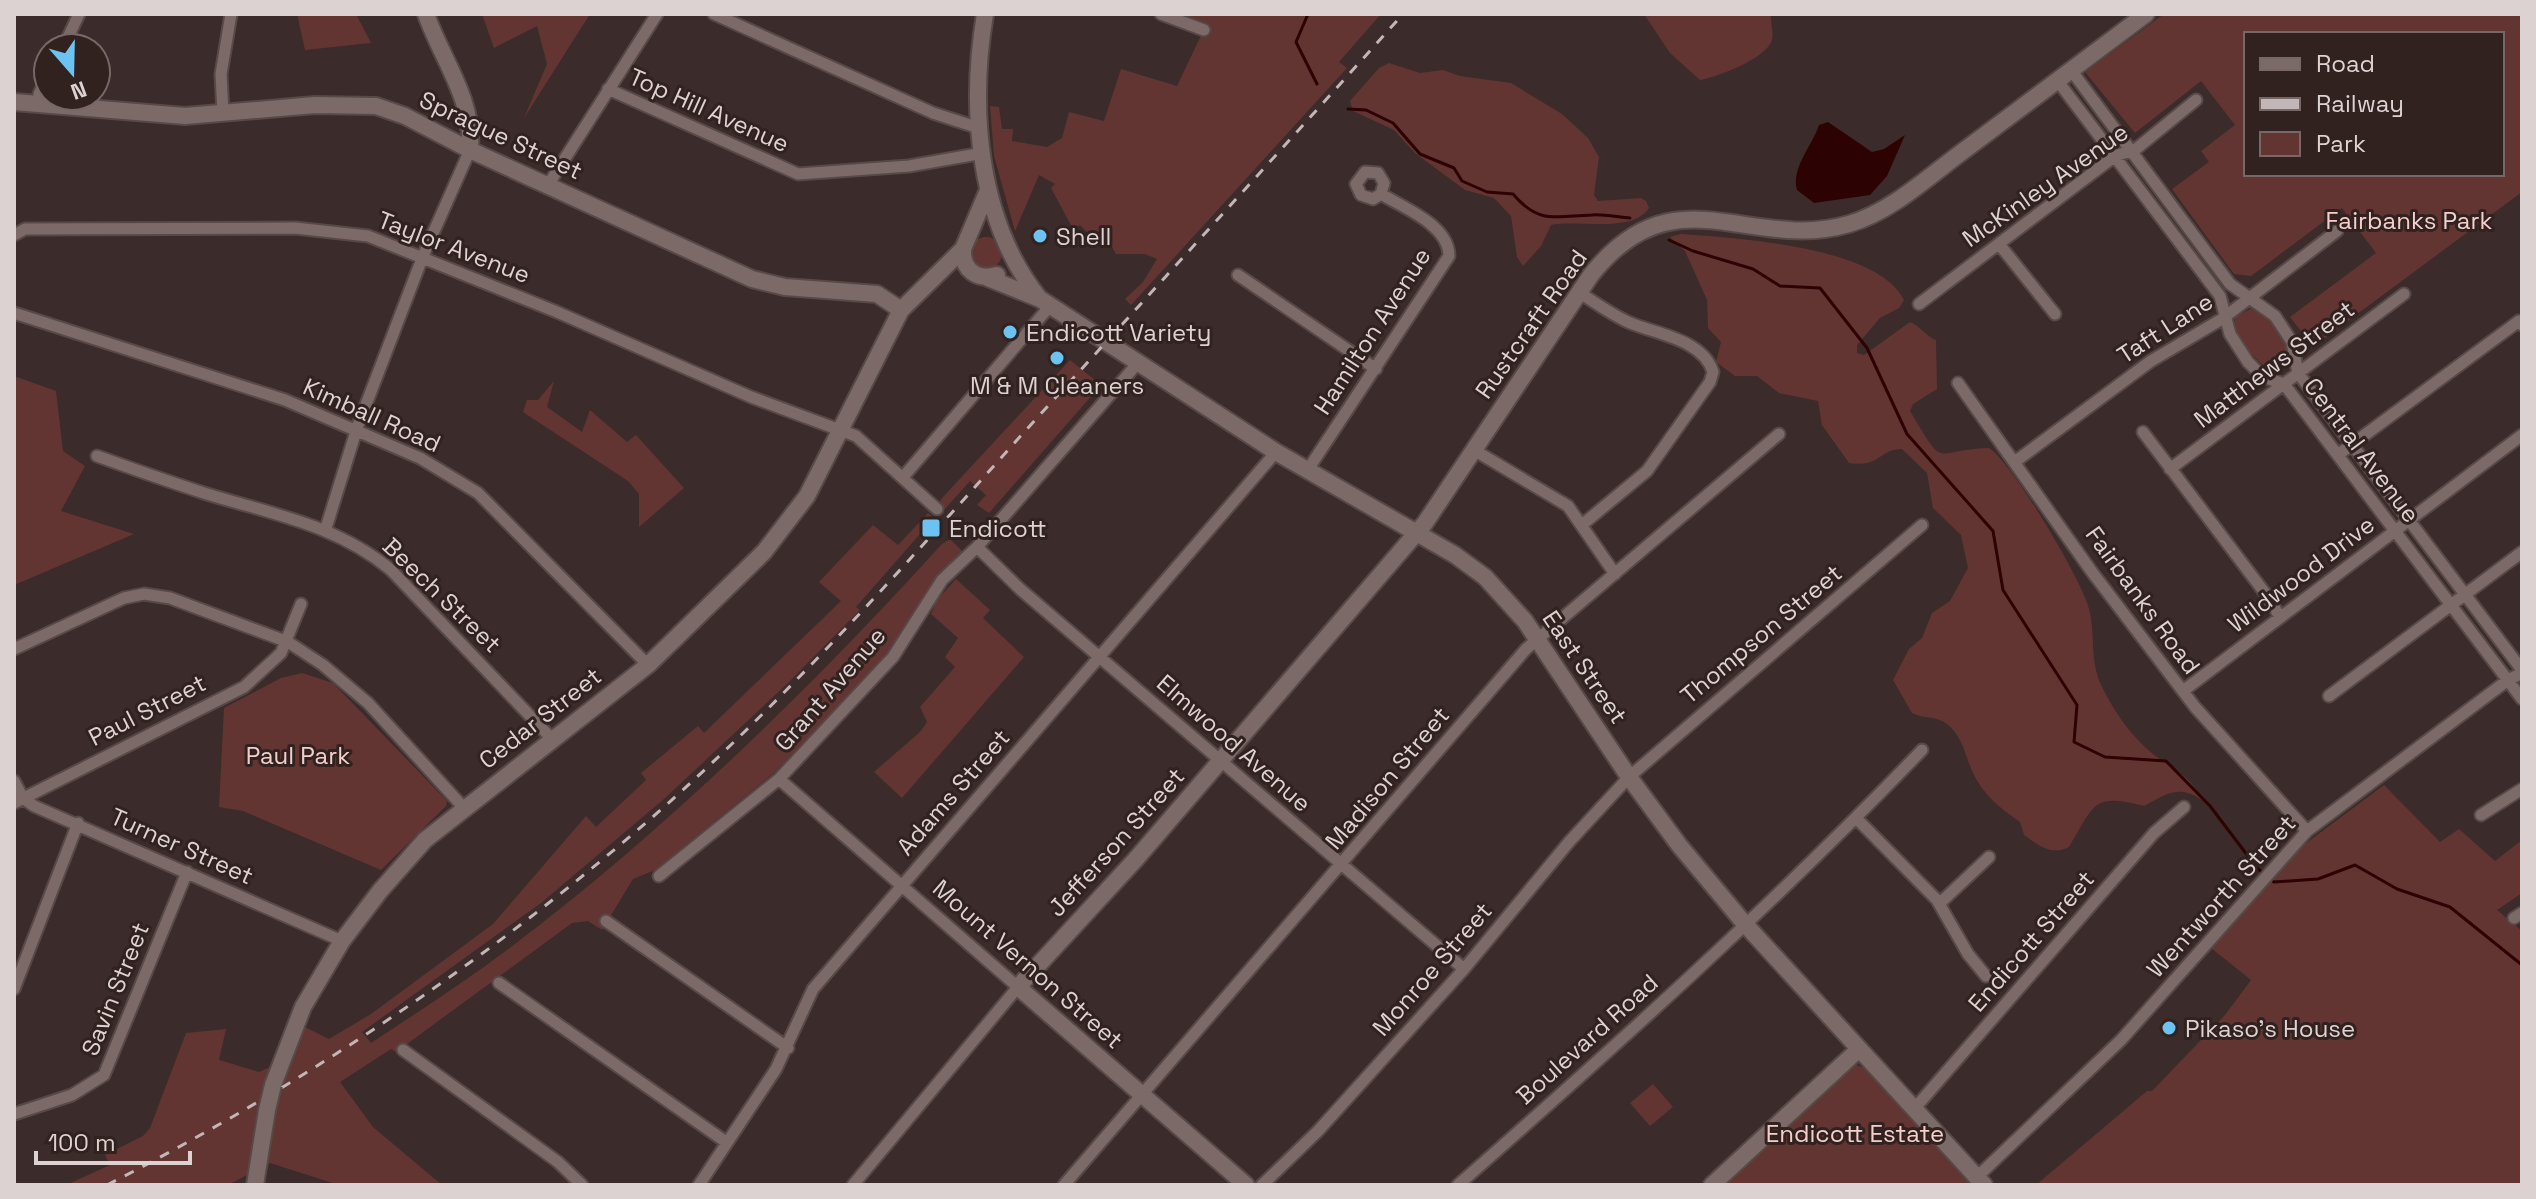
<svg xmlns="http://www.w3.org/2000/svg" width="2536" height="1199" viewBox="0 0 2536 1199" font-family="'Space Grotesk',sans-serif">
  <rect width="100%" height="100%" fill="#3b2b2a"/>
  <path fill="#633532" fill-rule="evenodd" d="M297,14H356L371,43L305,50Z
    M482,14H590L524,118L547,64L537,26L494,48Z
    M1177,14H1381L1339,62L1347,68L1131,305L1125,299L1143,282L1157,259L1145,254H1116L1104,232L1088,233L1080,225L1073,229L1051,188L1055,184L1039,175L1015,231L994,156L990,106L999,107L1002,129H1013L1012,141L1047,147L1062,138L1069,112L1104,121L1121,69L1177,86L1206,25Z
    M1644,14H1771C1770,22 1774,32 1772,40C1767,58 1718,77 1700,80L1670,53Z
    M2164,14H2522V192L2322,340H2308L2290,317L2376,253L2342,208L2251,276L2234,274L2172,189L2209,162L2201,151L2235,125L2201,81L2135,133L2085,72ZM2246,34H2502V174H2246Z
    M1389,63L1420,73L1443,70L1460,76L1511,83L1562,114L1588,138L1599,157L1594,195L1598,201L1641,198L1646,201L1649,208C1632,234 1577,219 1551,225L1541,246L1523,266L1517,257L1511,216L1494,198L1465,190L1415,153L1394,130L1353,111L1350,101L1379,68Z
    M1681,234C1735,238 1878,246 1904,300L1899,308L1880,318L1857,345V353L1864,355L1910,322C1921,326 1925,336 1936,340L1937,389L1913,404L1910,411C1947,472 1930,450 1989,448C2012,462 2083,582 2089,609C2096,636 2089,660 2102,687C2115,713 2131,736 2154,755C2176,772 2188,773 2202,800C2179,784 2166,794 2144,806C2092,793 2095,804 2069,847C2052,856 2038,845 2024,835L2020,822C2001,809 1984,796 1973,773C1965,756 1963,736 1947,724C1937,716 1924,719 1912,713L1893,680L1909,649L1922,638L1932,613L1950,601L1968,568L1961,535L1933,508L1927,473L1902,449C1879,449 1880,468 1849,463L1822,425L1818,401L1779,393L1757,376H1735L1716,362L1721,342L1708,328L1707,300L1685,251L1670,237Z
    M970 253a16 16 0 1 1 32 0a16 16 0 1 1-32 0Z
    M2252,308C2269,314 2288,341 2290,360L2285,367L2273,371C2258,365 2231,334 2235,317Z
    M1070,360L1101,385L989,513L977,505L986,495L970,481L944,510L938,504L943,497Z
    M14,376L56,391L63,451L85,466L61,511L134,534L14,585Z
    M554,381L547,407L582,432L590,410L627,442L636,435L684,488L639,527V494L628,481L523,412L527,400H538Z
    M928,513L934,518L856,607L860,610L787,684L664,799L541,903L362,1032L371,1043C418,1012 466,981 511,947C668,828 810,689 942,544L950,539L965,554L888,654L775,772L655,870L633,879L602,930L588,921L572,923L407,1044L396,1052L391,1049L340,1082L373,1127L442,1185H339L270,1163L228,1185H66L110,1165L105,1155L143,1136L150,1128L186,1033L226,1029L219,1060L259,1072L293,1057L305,1027L329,1039L371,1014L493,924L586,816L596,827L646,780L641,773L698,726L704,733L841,601L819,582L873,525L898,545Z
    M956,579L990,610L983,618L1024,657L902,798L874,772L920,732L927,722L920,707L955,667L945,657L958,638L931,614L937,600Z
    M302,673L333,683L447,801L446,806L381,870L243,811L219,807L224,708L281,678Z
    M2384,785L2440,842L2459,829L2495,861L2522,840V893L2497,910L2522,931V1185H2036L2147,1091H2152L2225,1015L2251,980L2211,948L2297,850Z
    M1854,1064L1870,1070L1974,1185H1721Z
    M1653,1084L1673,1107L1650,1126L1630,1103Z"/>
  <path fill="#2d0203" d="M1828,122L1872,152L1884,149L1905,135L1887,176L1870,195L1814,203L1797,190C1791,168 1812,146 1819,125Z"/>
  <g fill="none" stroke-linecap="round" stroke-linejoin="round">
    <path stroke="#2d0203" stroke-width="3" d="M1308,14L1296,42L1317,84
      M1348,109L1366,110L1393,123L1420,154L1454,168L1462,181L1487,192L1513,194C1539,225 1556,216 1592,215C1604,214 1617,217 1630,218
      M1669,240L1693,251L1753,269L1780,286L1820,288L1867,348L1907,434L1993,531L2003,590L2077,705L2074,742L2105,757L2166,761L2210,806L2257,868L2274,882L2318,879L2355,865L2397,889L2450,907L2522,965"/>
    <g stroke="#564948" stroke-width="15">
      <path id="street" d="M714,14L933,113L979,128
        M1161,14L1204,30
        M63,48L79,14
        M2071,70L2230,284L2275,316L2292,342L2298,373L2522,670
        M2057,80L2220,296L2230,334L2248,362L2263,377L2284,384L2522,699
        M608,89L798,174L909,166L983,153
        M39,103V94L48,76
        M223,113L221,74L231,14
        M548,185L657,14
        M14,235L25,229L295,228L368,236L557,312L751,397L856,436L937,509
        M1999,244L2055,314
        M1238,275L1376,369
        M1579,292C1595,303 1611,314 1628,322C1655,334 1703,339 1713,372L1710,382L1647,471L1583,524
        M1919,304L2115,156L2136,149L2196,100
        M14,313L285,400L420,458L478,493L648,665
        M1958,383L2092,572L2195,707L2307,831
        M2143,432L2268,597L2280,617
        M1474,450L1568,506L1615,574
        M2339,454L2519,321L2522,325
        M97,456C133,469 170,482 207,494C272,514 337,525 391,570L552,739
        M2016,461L2151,361L2222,319L2337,231
        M2170,469L2404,294
        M1307,471L1449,256C1449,225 1404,208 1381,194L1384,183L1378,173L1365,172L1356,184L1361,195L1373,199L1381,194
        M904,476L1050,306
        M326,528L357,428L423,256L470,150
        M977,547L1020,589L1464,969
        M14,649L124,598L144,594L170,598L288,642L323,665L368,703L464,808
        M2183,691L2522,435
        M2329,696L2522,552
        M779,779L1018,987L853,1185
        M14,781L23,798L34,806L342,941
        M14,803L244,687L281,653L301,604
        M2481,815L2522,789
        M1857,819L1937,900L1968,954L1986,976
        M659,876L779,779L893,657L942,580L977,547L1137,364
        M1940,903L1989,857
        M2514,918L2522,913
        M606,921L788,1048
        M499,983L726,1142
        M14,989L78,823
        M403,1050L558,1162L582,1185
        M1915,1108L2154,833L2184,807
        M14,1114L72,1095L104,1075L187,872
        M1977,1177L2121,1040L2307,831L2508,680L2522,673
        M699,1185L776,1069L813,989L1276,452
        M1064,1185L1526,649L1779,434
        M1262,1185L1318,1131L1464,969L1569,842L1629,777L1922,525
        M1458,1185C1617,1045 1775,903 1922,750"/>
    </g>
    <g stroke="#564948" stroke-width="20">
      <path id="secondary" d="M426,14C442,60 474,99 470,150
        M985,14C969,109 978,221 1039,298
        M14,102L185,116L315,105L376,106L405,116L470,150L752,279L785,287L877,294L901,310
        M988,190L963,249C962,270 977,281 997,275
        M988,278L1040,299L1276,452L1455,555L1485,577L1525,621L1629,777L1679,845L1744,923L1984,1185
        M273,1085L303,1007L342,941L380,891L425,840L648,665L764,552L807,496L901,310L963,249
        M255,1185L267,1110
        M1246,1185L1018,987L1136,859L1425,523L1591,275C1675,169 1750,253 1849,224C1893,211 1930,175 1966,149C2026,104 2086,59 2146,14
        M1712,1185L1858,1050"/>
    </g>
    <use href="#street" stroke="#7c6a68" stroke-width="11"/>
    <use href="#secondary" stroke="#7c6a68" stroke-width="16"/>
    <path stroke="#c2b7b6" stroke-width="3" stroke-dasharray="10 10" stroke-linecap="butt" d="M107,1185C301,1086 483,964 648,821C782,704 899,572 1017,440C1146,298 1275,157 1403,14"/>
    <g stroke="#564948" stroke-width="20" stroke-linecap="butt">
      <path id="secondary-bridge" d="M267,1110L273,1085"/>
    </g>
    <use href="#secondary-bridge" stroke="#7c6a68" stroke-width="16"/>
  </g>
  <g fill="#6cc3f2" stroke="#312220" stroke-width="3">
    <circle cx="1040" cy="236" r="8"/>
    <circle cx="1010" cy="332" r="8"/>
    <circle cx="1057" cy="358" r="8"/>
    <rect x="921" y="518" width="20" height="20" rx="4"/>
    <circle cx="2169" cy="1028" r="8"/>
  </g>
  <g text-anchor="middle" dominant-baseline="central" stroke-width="6" stroke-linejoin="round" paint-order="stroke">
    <g font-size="24" fill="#dcd2d1" stroke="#312220">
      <text transform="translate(709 110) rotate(24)">Top Hill Avenue</text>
      <text transform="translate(501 135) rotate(25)">Sprague Street</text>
      <text transform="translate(2045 185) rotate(-35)">McKinley Avenue</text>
      <text transform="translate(454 247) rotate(21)">Taylor Avenue</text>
      <text transform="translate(1531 324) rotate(-55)">Rustcraft Road</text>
      <text transform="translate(2165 328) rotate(-33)">Taft Lane</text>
      <text transform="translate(1372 331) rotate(-57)">Hamilton Avenue</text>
      <text transform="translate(2274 364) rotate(-37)">Matthews Street</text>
      <text transform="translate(372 415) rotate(24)">Kimball Road</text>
      <text transform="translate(2362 450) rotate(53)">Central Avenue</text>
      <text transform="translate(2301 574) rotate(-37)">Wildwood Drive</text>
      <text transform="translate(442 595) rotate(44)">Beech Street</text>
      <text transform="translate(2143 600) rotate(54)">Fairbanks Road</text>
      <text transform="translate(1761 634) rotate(-40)">Thompson Street</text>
      <text transform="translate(1585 667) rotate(56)">East Street</text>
      <text transform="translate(830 689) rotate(-49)">Grant Avenue</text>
      <text transform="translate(147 710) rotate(-27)">Paul Street</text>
      <text transform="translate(540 718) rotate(-38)">Cedar Street</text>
      <text transform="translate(1234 743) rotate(41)">Elmwood Avenue</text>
      <text transform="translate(1387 778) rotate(-50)">Madison Street</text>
      <text transform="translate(953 792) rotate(-49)">Adams Street</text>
      <text transform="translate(1116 842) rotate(-48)">Jefferson Street</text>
      <text transform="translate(182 846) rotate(24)">Turner Street</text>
      <text transform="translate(2221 896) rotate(-48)">Wentworth Street</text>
      <text transform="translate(2031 941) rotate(-49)">Endicott Street</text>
      <text transform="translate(1028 964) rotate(41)">Mount Vernon Street</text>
      <text transform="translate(1432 969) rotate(-49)">Monroe Street</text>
      <text transform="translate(115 989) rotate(-68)">Savin Street</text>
      <text transform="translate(1587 1039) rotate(-42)">Boulevard Road</text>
    </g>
    <g font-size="24" fill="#f3cfcc" stroke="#312220">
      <text x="2409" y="220">Fairbanks Park</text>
      <text x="298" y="755">Paul Park</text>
      <text x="1855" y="1133">Endicott Estate</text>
    </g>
    <g font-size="24" fill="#dcd2d1" stroke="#312220" text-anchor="start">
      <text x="1056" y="236">Shell</text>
      <text x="1026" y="332">Endicott Variety</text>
      <text x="1057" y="385" text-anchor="middle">M &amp; M Cleaners</text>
      <text x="949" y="528">Endicott</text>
      <text x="2185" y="1028">Pikaso's House</text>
    </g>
  </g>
  <rect width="2536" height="1199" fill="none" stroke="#dcd2d1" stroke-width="32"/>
  <rect x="2244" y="32" width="260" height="144" fill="#312220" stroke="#756867" stroke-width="2"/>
  <rect x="2260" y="58" width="40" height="12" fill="#7c6a68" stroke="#756867" stroke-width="2"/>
  <text x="2316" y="72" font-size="24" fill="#dcd2d1">Road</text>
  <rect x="2260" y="98" width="40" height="12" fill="#c2b7b6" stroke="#756867" stroke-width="2"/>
  <text x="2316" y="112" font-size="24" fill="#dcd2d1">Railway</text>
  <rect x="2260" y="132" width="40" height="24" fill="#633532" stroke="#756867" stroke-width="2"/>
  <text x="2316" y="152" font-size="24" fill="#dcd2d1">Park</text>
  <g transform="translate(72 72) rotate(160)"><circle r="38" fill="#312220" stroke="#756867" stroke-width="2"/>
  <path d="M0-6L14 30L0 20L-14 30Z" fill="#6cc3f2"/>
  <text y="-12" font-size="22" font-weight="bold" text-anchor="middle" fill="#dcd2d1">N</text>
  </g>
  <path d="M36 1151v12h154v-12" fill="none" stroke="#dcd2d1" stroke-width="4"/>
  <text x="48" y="1151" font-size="24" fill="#dcd2d1" stroke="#312220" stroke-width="6" paint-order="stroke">100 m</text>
</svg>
